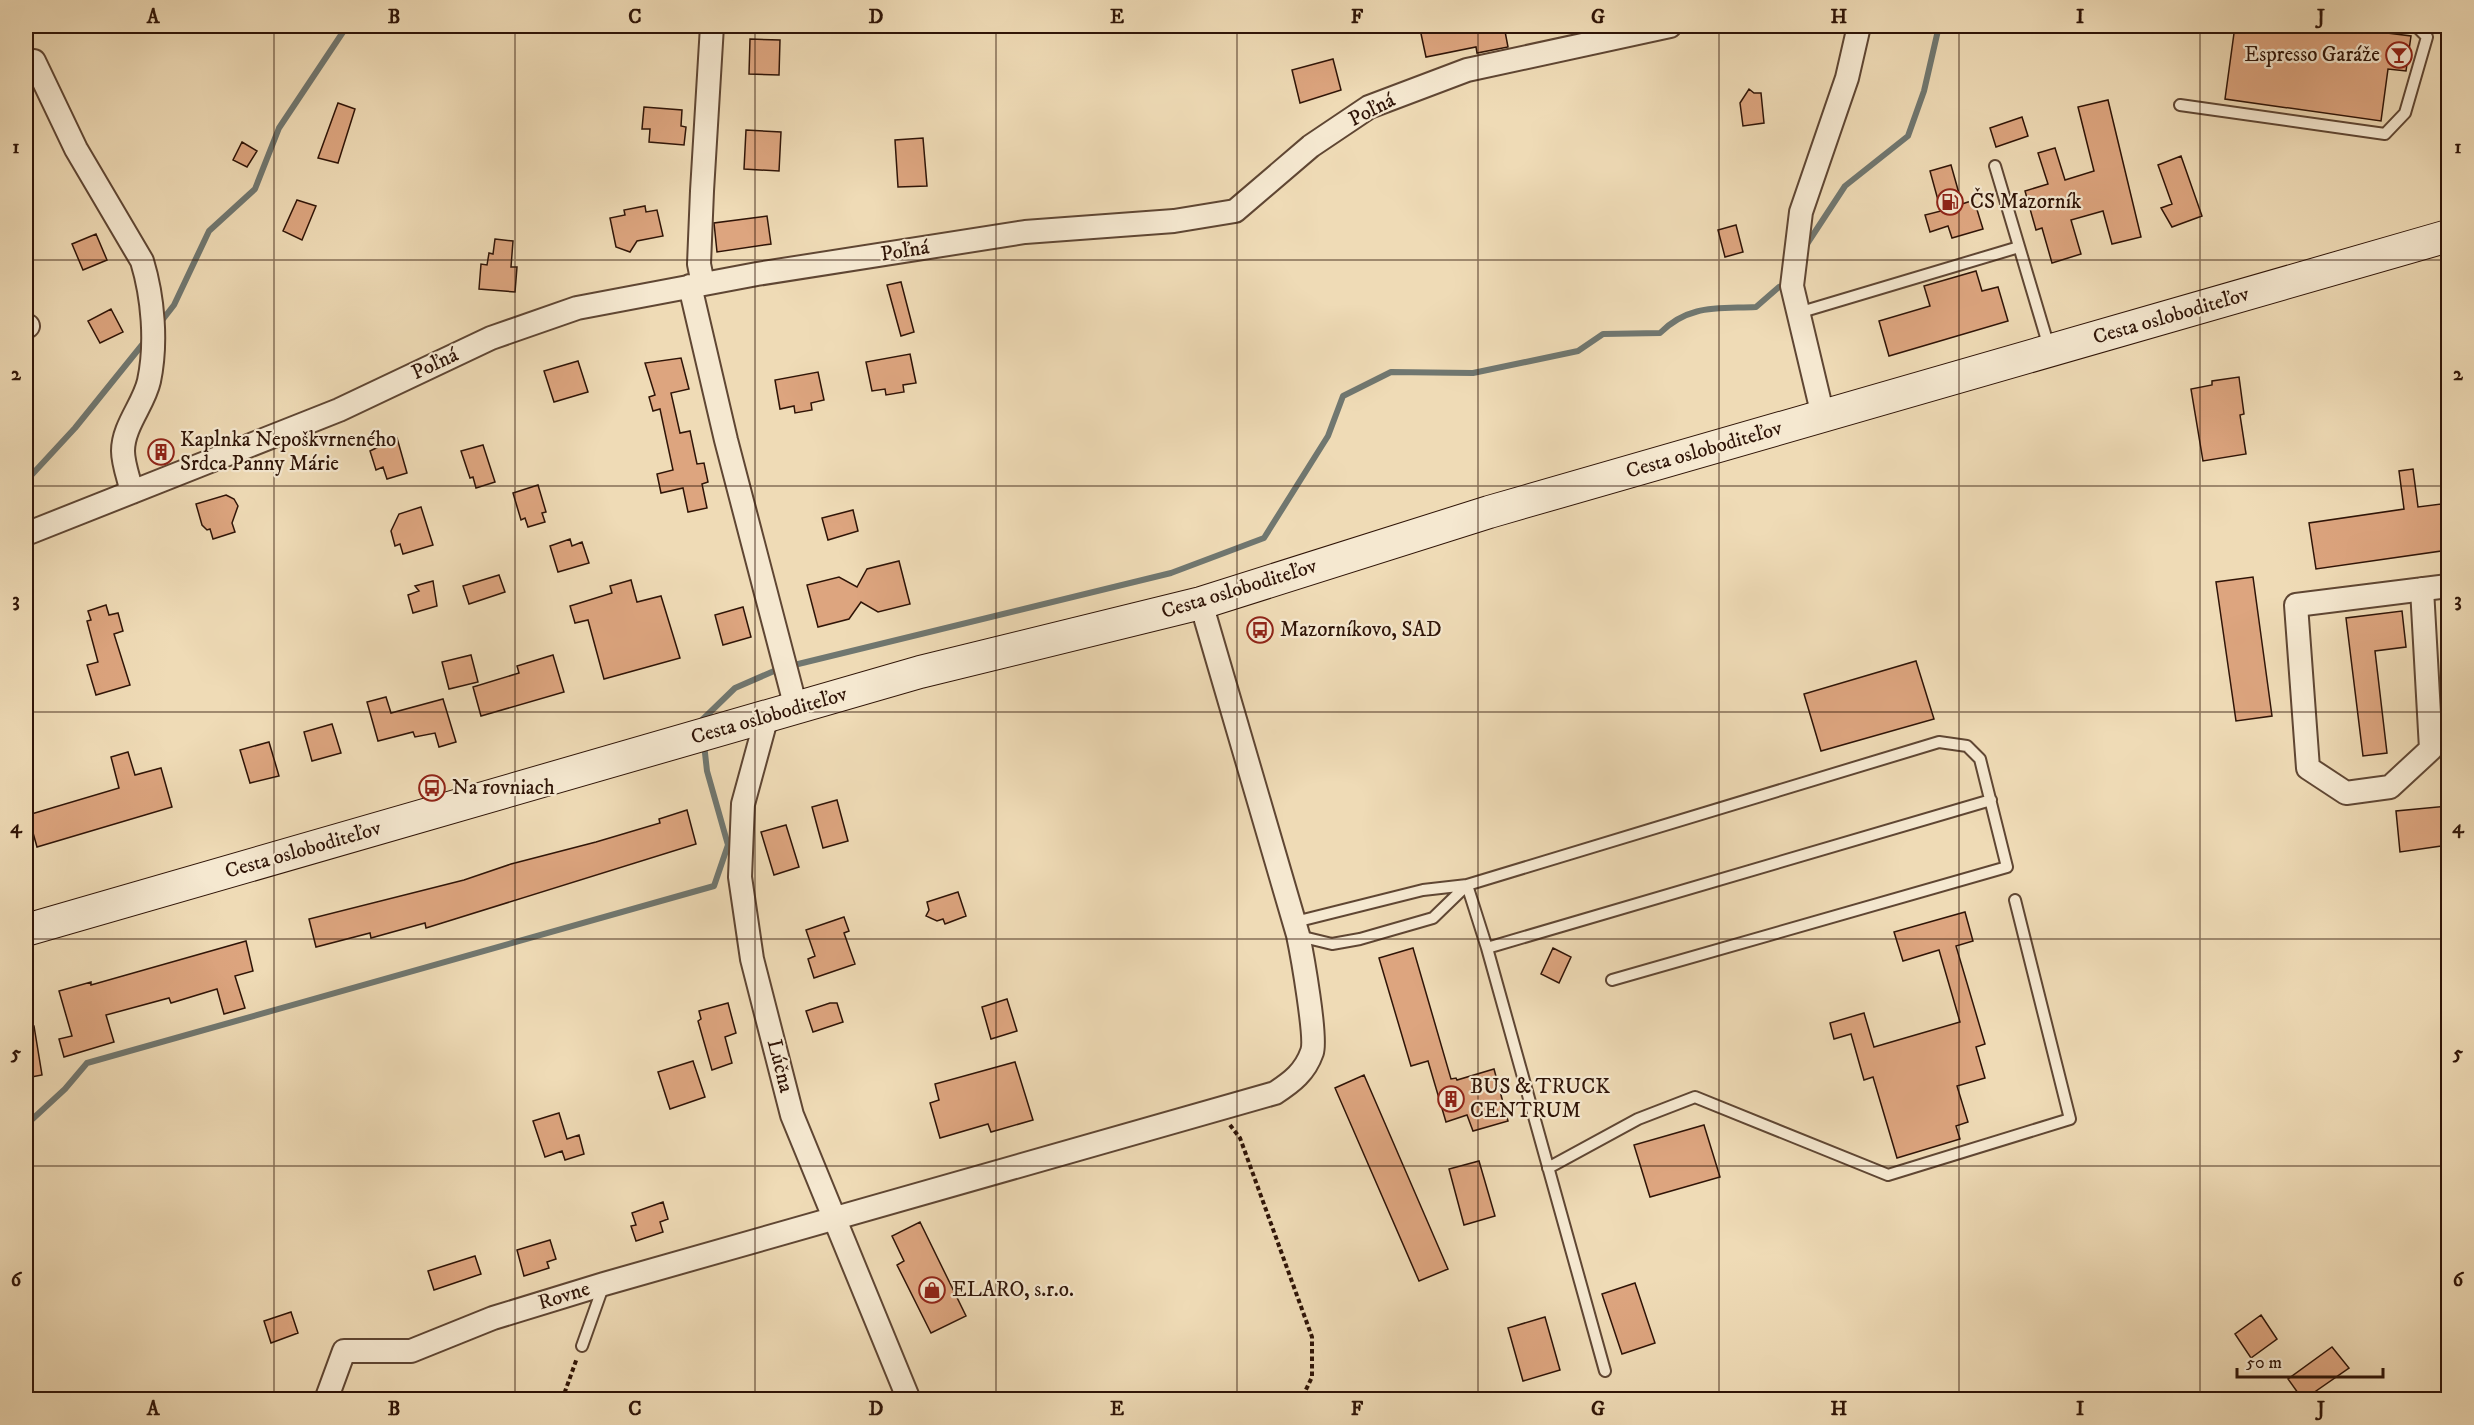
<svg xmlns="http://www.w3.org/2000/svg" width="2474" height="1425" viewBox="0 0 2474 1425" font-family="'IM FELL DW Pica',serif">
  <rect width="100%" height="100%" fill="#efdbb6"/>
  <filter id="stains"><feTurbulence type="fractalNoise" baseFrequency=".00333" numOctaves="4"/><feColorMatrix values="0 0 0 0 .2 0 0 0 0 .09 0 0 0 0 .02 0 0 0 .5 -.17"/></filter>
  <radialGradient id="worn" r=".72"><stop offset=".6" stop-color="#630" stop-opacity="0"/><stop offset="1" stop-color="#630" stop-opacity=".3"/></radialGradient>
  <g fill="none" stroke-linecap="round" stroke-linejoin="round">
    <path stroke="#707770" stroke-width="6" d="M1805,247L1845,186L1908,136L1924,91L1939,26
      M160,323L174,305L209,231L255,189L279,128L347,26
      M26,481L75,428L146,340
      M790,666L1171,573L1264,538L1328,436L1343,396L1391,372L1473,373L1578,351L1603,334L1660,333C1689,304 1718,309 1756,307L1779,287
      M702,725V720L735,688L781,668
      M26,1125L65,1089L87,1063L714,886L728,845L707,771L704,744"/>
  </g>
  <path fill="#dda57f" stroke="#2f1407" stroke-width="1.5" d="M1436,26H1504L1508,47L1477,53L1476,47L1426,57L1420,29Z
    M2235,26H2331L2411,36L2406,71L2388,69L2381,121L2225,99Z
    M750,39L780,40L779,75L749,74Z
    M1333,59L1341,90L1300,103L1292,70Z
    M1749,89L1754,93H1761L1764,123L1743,126L1740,103Z
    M2108,100L2141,237L2112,244L2103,211L2071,220L2081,254L2052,263L2042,228L2036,230L2025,191L2048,184L2038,153L2055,148L2065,180L2094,171L2078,107Z
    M338,103L355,109L338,163L318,158Z
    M644,107L682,110L681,126L686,127L684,145L649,142L650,129H642Z
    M2022,117L2028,136L1996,147L1990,128Z
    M746,130L781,132L779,171L744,169Z
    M923,138L927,186L898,187L895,140Z
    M242,142L257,151L247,167L233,160Z
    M2181,156L2202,216L2172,227L2161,208L2172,204L2158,165Z
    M1951,165L1962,204L1974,200L1983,229L1952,238L1948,226L1930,232L1925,215L1941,211L1930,171Z
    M297,200L316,206L302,240L283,231Z
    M645,206L646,212L657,210L663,236L637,241L630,252L616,247L610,218L625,215L624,210Z
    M767,216L771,244L717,252L714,223Z
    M1736,225L1743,252L1725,257L1718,230Z
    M96,234L107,260L83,270L72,244Z
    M495,239L513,241L511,267H517L515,292L479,289L481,264L487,265L489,253L493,254Z
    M1976,271L1982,291L1998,287L2008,321L1889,356L1879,321L1930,306L1924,286Z
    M901,282L914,332L901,336L887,285Z
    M111,309L123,332L100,343L88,321Z
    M910,354L916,383L903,385L904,392L886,395L885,389L872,391L866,362Z
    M681,358L689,389L671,393L680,433L690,431L697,464L704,463L708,482L702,484L707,508L688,512L683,488L661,493L657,474L673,470L660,409L653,411L649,397L655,395L645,363Z
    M578,361L588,392L554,402L544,371Z
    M818,372L824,400L811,403L812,410L795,413L794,406L780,409L775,380Z
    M2239,377L2244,414L2240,415L2246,454L2203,461L2191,389L2212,385V381Z
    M397,438L407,473L387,479L383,467L376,470L370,451Z
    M483,445L495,482L476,488L473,477L470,478L461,451Z
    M2413,469L2418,507L2441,504L2448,550L2316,569L2309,523L2404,509L2399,471Z
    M538,485L546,512L542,513L545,522L528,527L525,518L521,520L513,493Z
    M226,495L234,499L238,506L232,523L235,532L213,539L210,529L207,530L202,525L196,504Z
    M421,507L433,545L403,554L400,544L395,546L391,531L399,514Z
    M853,510L858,531L828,540L822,518Z
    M570,539L572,546L582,542L589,563L558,572L550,546Z
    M899,561L910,604L878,612L861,602L849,619L818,627L807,585L839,577L857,587L867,569Z
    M499,575L505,592L469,604L463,586Z
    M2253,577L2272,716L2236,721L2216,582Z
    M631,580L637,602L661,596L680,658L604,679L588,620L575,623L570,606L612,593L610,586Z
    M433,581L437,606L413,613L408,595L419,591L415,586Z
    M106,605L109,615L118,613L123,631L114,634L130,685L96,695L87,665L98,662L87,621L91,620L88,611Z
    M743,607L751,637L723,645L715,615Z
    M2402,611L2406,647L2375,651L2387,753L2363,756L2346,618Z
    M471,655L478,682L449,689L442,662Z
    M553,655L564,692L481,716L473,687L519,673L517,666Z
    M1916,661L1934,719L1821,751L1804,694Z
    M386,697L391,713L443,699L456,742L439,747L435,733L415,737L413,732L378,741L367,702Z
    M332,724L341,753L312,761L304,732Z
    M269,742L279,776L250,783L240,750Z
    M128,752L135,775L161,768L172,807L37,847L28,815L119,788L111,757Z
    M837,800L848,841L823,848L812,807Z
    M2448,806V845L2400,852L2396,811Z
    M687,810L696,844L426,928L425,923L371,938L370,933L316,947L309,919L464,880L511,864L596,842L660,823L659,819Z
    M786,825L799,867L774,875L761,832Z
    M958,892L966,916L945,924L943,919L937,921L926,916L929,910L927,902Z
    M1965,912L1973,941L1956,946L1985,1044L1976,1047L1985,1078L1957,1086L1968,1122L1956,1126L1960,1139L1897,1158L1873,1077L1864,1080L1851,1034L1834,1039L1830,1023L1864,1013L1874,1047L1960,1022L1939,950L1903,961L1894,932Z
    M844,917L849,931L844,933L855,964L814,978L808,959L815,956L806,930Z
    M246,941L253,971L235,976L245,1008L224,1014L217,989L171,1003L169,998L106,1015L114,1042L64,1057L59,1039L72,1036L59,991L91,982V985Z
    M1413,948L1451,1079L1456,1078L1457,1080L1494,1069L1508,1121L1473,1131L1467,1115L1446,1122L1428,1061L1411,1066L1379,958Z
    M1553,948L1571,957L1559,983L1541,974Z
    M1007,999L1017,1031L991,1039L982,1007Z
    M728,1003L736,1033L725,1037L732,1063L712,1070L698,1021L701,1019L699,1011Z
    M830,1003H837L843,1022L813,1032L806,1011Z
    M34,1026L42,1075L26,1078V1027Z
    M693,1061L705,1097L670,1109L658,1072Z
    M1015,1062L1033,1120L991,1132L988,1124L940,1138L930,1103L939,1100L935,1084Z
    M1364,1075L1448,1269L1419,1281L1335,1088Z
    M559,1113L567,1139L579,1135L584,1154L565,1160L562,1151L545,1157L533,1121Z
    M1704,1125L1720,1177L1650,1197L1634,1145Z
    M1479,1161L1495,1216L1464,1225L1449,1169Z
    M663,1202L668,1219L660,1222L663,1232L636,1241L631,1226L636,1225L632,1213Z
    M920,1222L966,1316L931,1333L897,1265L904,1261L892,1236Z
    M550,1240L556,1259L547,1262L549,1268L524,1276L517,1250Z
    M475,1256L481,1274L434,1290L428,1271Z
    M1635,1283L1655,1343L1622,1354L1602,1294Z
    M291,1312L298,1333L271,1343L264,1321Z
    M2261,1315L2277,1339L2251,1358L2235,1334Z
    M1545,1317L1560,1370L1523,1381L1508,1328Z
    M2332,1347L2349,1368L2303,1400L2288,1379Z"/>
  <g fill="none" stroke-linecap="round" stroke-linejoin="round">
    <g stroke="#5f4633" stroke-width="14">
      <path id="lane" d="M2180,105L2385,134L2405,113L2427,37L2416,26
        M1995,166L2049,347
        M1798,313L2019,247
        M1295,922L1423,890L1467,885L1939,742L1967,746L1980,759L2007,867L1612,980
        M1299,936L1332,944L1360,939L1433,918L1467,885L1487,948L1991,800
        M1487,948L1605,1371
        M1548,1168L1638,1119L1695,1097L1888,1175L2070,1119L2015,900
        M582,1346L604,1284"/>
    </g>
    <g stroke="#5f4633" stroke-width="26">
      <path id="street" d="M34,61L76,149L142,261C153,297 157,343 149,381C144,404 123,426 123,451C123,464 129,479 132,492
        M703,284L699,264L702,191L712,26
        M690,286L726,440L796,708
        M26,327L28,326
        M1823,416L1792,286L1801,212L1847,78L1859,26
        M26,534L339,410L491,338L577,308L757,274L1025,232L1174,221L1235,211L1311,146L1369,107L1467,70L1670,26
        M2422,589L2431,749L2390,787L2346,793L2308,768L2296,605L2448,586
        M767,716L743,804L740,877L752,959L792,1115L909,1400
        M326,1400L344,1351H411L493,1318L604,1284L1275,1093C1292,1082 1305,1072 1312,1052C1317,1038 1302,954 1298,935L1201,603"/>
    </g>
    <g stroke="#2f1407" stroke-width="34">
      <path id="secondary" d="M26,930L920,672L1201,603L1489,512L2448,236"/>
    </g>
    <path stroke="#2f1407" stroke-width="4" stroke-dasharray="4.5 3" stroke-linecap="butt" d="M1230,1125L1240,1138L1312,1337V1377L1301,1400
      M2278,1397L2280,1400
      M562,1400L577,1358"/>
    <use href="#lane" stroke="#f5e8d0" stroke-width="10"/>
    <use href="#street" stroke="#f5e8d0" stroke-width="22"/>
    <use href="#secondary" stroke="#f5e8d0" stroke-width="32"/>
  </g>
  <path fill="none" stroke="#2f1407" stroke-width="1.5" stroke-opacity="0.55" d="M274,26V1400M515,26V1400M755,26V1400M996,26V1400M1237,26V1400M1478,26V1400M1719,26V1400M1959,26V1400M2200,26V1400M26,260H2448M26,486H2448M26,712H2448M26,939H2448M26,1166H2448"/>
  <defs>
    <g id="bar-ring" transform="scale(1.35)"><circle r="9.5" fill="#f5e8d0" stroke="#8f2418" stroke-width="1.5"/><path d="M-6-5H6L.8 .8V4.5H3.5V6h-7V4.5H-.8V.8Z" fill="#8f2418"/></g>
    <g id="fuel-ring" transform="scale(1.35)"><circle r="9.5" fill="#f5e8d0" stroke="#8f2418" stroke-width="1.5"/><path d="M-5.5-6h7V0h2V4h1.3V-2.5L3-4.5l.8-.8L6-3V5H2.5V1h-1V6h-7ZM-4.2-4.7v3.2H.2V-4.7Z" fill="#8f2418"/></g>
    <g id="building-ring" transform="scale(1.35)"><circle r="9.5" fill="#f5e8d0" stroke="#8f2418" stroke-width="1.5"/><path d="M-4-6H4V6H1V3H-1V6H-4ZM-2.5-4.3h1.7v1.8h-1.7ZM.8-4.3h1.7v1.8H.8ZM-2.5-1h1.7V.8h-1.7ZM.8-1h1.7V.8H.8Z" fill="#8f2418"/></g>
    <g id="bus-ring" transform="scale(1.35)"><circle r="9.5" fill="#f5e8d0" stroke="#8f2418" stroke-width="1.5"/><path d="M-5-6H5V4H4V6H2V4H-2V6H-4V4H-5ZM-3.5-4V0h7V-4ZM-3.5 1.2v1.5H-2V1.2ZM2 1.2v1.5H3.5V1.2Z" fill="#8f2418"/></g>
    <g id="shop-ring" transform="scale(1.35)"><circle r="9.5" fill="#f5e8d0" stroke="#8f2418" stroke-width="1.5"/><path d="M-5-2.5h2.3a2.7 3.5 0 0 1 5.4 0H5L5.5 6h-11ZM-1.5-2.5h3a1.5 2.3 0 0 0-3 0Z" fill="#8f2418"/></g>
  </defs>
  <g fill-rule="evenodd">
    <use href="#bar-ring" x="2399" y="55"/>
    <use href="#fuel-ring" x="1950" y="202"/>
    <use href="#building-ring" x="161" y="452"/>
    <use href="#bus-ring" x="1260" y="630"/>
    <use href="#bus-ring" x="432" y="788"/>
    <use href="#building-ring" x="1451" y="1099"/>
    <use href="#shop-ring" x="932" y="1290"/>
  </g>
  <g text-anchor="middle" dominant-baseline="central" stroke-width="4.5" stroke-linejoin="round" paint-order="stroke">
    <g font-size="21" fill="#2f1407" stroke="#f5e8d0" text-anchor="start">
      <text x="2380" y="55" text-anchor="end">Espresso Garáže</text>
      <text x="1970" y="202">ČS Mazorník</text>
      <text x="180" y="440">Kaplnka Nepoškvrneného<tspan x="180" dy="24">Srdca Panny Márie</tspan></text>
      <text x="1280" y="630">Mazorníkovo, SAD</text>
      <text x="452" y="788">Na rovniach</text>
      <text x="1470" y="1087">BUS &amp; TRUCK<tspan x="1470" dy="24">CENTRUM</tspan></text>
      <text x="952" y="1290">ELARO, s.r.o.</text>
    </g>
    <g font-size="21" fill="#2f1407" stroke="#f5e8d0">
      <text transform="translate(1372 110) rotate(-27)">Poľná</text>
      <text transform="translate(905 251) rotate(-9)">Poľná</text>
      <text transform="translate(2171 316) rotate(-16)">Cesta osloboditeľov</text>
      <text transform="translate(435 364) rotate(-25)">Poľná</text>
      <text transform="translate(1704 450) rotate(-16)">Cesta osloboditeľov</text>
      <text transform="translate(1239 589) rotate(-17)">Cesta osloboditeľov</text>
      <text transform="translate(769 716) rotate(-16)">Cesta osloboditeľov</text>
      <text transform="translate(303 850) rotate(-16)">Cesta osloboditeľov</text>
      <text transform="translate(780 1066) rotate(76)">Lúčna</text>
      <text transform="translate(564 1296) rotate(-17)">Rovne</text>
    </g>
  </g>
  <rect width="2474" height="1425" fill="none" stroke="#efdbb6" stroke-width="66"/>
  <path d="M2237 1368v9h146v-9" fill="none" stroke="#2f1407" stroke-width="3"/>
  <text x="2246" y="1368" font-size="18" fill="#2f1407" stroke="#f5e8d0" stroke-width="4.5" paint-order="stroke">50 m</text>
  <rect x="33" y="33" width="2408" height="1359" fill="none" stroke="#2f1407" stroke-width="2"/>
  <g font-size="20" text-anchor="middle" font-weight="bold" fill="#2f1407">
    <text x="153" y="23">A</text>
    <text x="394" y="23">B</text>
    <text x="635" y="23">C</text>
    <text x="876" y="23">D</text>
    <text x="1117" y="23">E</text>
    <text x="1357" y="23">F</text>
    <text x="1598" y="23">G</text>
    <text x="1839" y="23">H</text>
    <text x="2080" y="23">I</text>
    <text x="2321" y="23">J</text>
    <text x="16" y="153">1</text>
    <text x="2458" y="153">1</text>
    <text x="16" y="380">2</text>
    <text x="2458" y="380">2</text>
    <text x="16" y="606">3</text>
    <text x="2458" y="606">3</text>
    <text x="16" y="833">4</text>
    <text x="2458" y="833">4</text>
    <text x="16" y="1059">5</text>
    <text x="2458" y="1059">5</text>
    <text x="16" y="1286">6</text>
    <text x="2458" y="1286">6</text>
    <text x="153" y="1415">A</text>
    <text x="394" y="1415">B</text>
    <text x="635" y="1415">C</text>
    <text x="876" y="1415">D</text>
    <text x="1117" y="1415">E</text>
    <text x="1357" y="1415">F</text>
    <text x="1598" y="1415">G</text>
    <text x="1839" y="1415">H</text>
    <text x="2080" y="1415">I</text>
    <text x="2321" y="1415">J</text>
  </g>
  <rect width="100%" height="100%" filter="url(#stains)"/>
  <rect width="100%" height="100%" fill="url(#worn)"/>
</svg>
